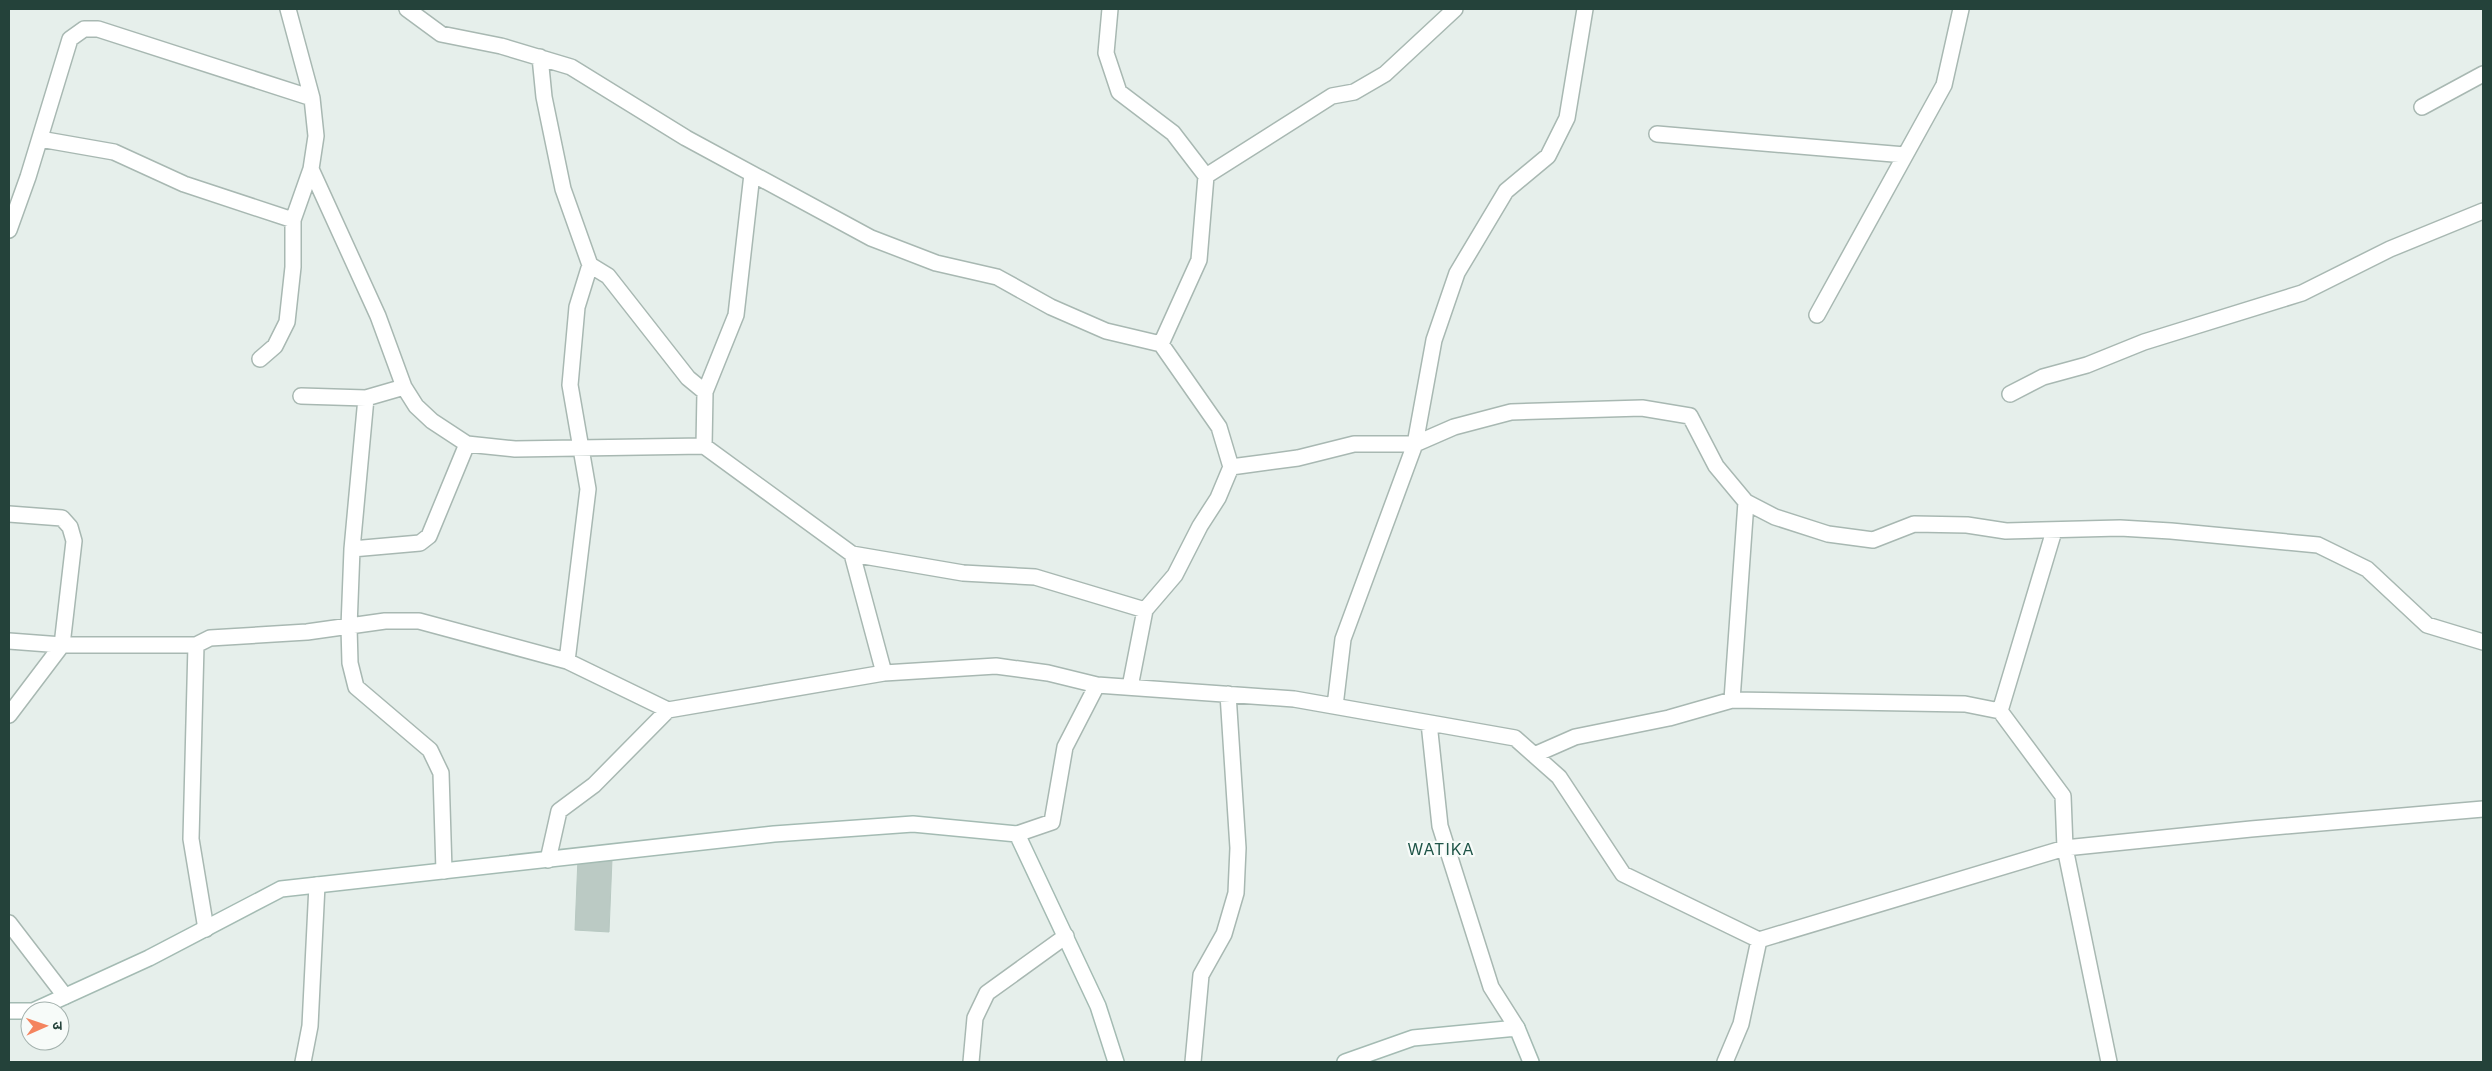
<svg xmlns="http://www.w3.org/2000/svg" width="2492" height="1071" viewBox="0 0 2492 1071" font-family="Inter,'Noto Sans Devanagari',sans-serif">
  <rect width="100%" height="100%" fill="#e6efeb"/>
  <path fill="#bbcac4" stroke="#b8c9c2" d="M578,858L612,859L609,932L575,930Z"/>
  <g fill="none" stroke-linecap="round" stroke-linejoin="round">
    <g stroke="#a8b8b2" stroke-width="18">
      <path id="street" d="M288,9L312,98L316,136L311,169L378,316L404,387L416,406L432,421L467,444L515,449L704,446
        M407,9L441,34L501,46L571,67L686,138L871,238L936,263L997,277L1051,307L1106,331L1161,344L1219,427L1231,467L1218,498L1200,526L1175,575L1145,610L1130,687
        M1110,9L1106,53L1119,92L1173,133L1206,176L1199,260L1161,344
        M540,57L544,97L563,189L590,265L608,276L688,378L705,392
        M2422,107L2483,74
        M1657,134L1905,155
        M40,139L114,152L184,184L293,220
        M752,174L736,315L705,392L704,446L852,554L963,573L1035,577L1145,610
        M1206,176L1332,96L1354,92L1385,74L1455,9
        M9,230L28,177L70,39L84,29H98L312,98
        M1817,315L1944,85L1961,9
        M260,359L275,346L287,322L293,267V220L311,169
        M2010,394L2043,377L2087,365L2144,342L2302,293L2390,249L2483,211
        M301,396L366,398L404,387
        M366,398L352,549L349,627L350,663L356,687L430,750L441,773L444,871
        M1231,467L1298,458L1354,444H1415L1454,427L1511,412L1642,408L1690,416L1716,466L1746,502L1775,517L1828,534L1873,540L1914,524L1967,525L2006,531L2120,528L2171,531L2318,545L2367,569L2427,625L2483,642
        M9,514L62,518L70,527L74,541L62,645L9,715
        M352,549L420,543L429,536L467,444
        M852,554L884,673
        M9,641L62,645H196L210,638L307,632L385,621H419L567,661L668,710L884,673L996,666L1048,673L1097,685
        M196,645L191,839L206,929
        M567,661L588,489L570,385L577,307L590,265
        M1732,700L1746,502
        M1335,706L1343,639L1415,444L1434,340L1457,273L1506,191L1548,156L1567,118L1585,9
        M2000,711L2054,531
        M1429,723L1440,826L1491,987L1517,1028
        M1534,755L1575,737L1669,718L1732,700L1965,704L2000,711L2063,796L2065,848L2109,1062
        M1017,834L1052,822L1065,747L1097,685L1294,699L1515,738L1559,777L1623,874L1759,940
        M548,860L559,811L594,785L668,710
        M9,923L65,996
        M303,1062L310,1026L317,885
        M971,1062L975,1018L987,993L1066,936
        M1193,1062L1201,975L1224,934L1236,893L1238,848L1228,694
        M1725,1062L1741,1024L1759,940L2065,848L2251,829L2483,809"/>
    </g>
    <g stroke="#a4bbb3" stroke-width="18">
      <path id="secondary" d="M9,1011H33L149,958L281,889L774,834L913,824L1017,834L1098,1006L1116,1062
        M1345,1062L1413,1038L1517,1028L1531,1062"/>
    </g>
    <use href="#street" stroke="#fff" stroke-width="15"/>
    <use href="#secondary" stroke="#fff" stroke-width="15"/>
  </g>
  <g text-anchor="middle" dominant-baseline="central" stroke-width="4.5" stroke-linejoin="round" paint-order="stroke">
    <g font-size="16" letter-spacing="1" fill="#1f5548" stroke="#f7fbf9">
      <text x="1441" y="849">WATIKA</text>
    </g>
  </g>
  <rect width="2492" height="1071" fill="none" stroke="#24423a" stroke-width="20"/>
  <g transform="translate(45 1026) rotate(88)"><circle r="24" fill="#f7fbf9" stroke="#a3b1ad"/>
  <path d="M0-4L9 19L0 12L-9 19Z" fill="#f4845f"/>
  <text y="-8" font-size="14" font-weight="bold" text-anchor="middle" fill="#24423a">उ</text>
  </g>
</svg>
